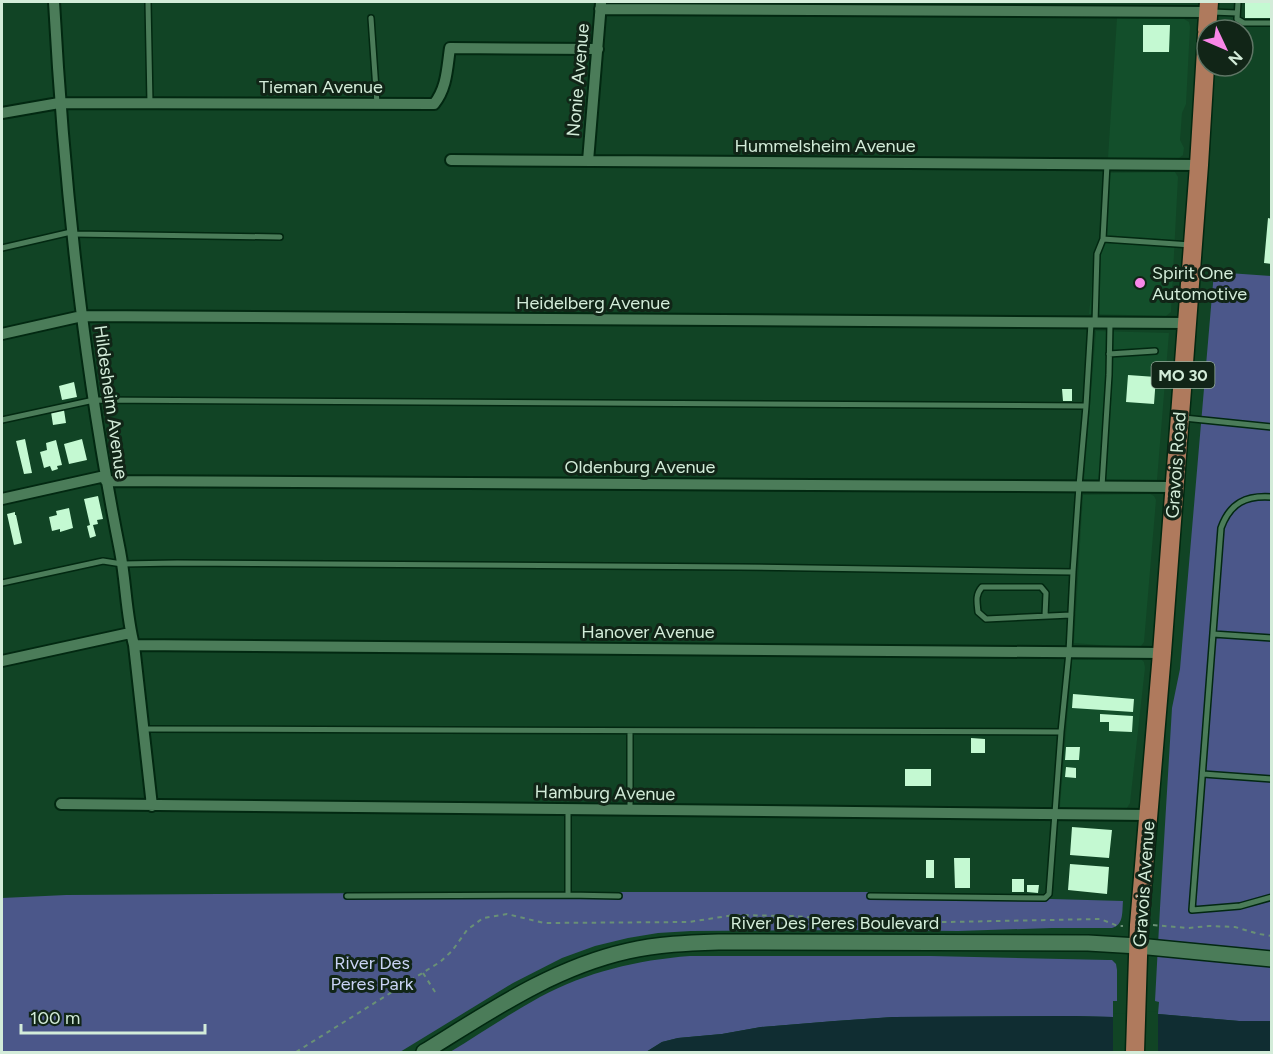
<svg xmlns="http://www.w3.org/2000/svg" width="1273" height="1054" viewBox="0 0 1273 1054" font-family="Figtree,sans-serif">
  <rect width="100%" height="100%" fill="#114425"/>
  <path fill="#134f2b" d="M1117,18L1184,19L1189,22L1190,27L1186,104L1182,113L1180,140L1184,148L1183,155L1179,158H1108Z
    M1175,172L1178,177L1171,312L1166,316L1089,314L1096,247L1100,237L1104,173Z
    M1096,331L1169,333L1157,480H1084Z
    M1150,494L1154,496L1156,500L1144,642L1141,646L1136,648L1074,643L1083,495Z
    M1141,659L1144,662L1145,668L1130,803L1127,808L1121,809L1060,807L1072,660Z"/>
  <path fill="#4b578a" d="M1214,272L1271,276V1021H1239L1158,1014L1159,1002L1155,1001L1160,908L1172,708L1180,669Z
    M565,892H868V898L1052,899L1123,901C1122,912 1124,925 1112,928H1052L958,931L865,930L691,931L658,933L628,938L595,946L562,958L513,983L400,1052H2V898L66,895Z
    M690,956H931L1108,960H1112L1116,964L1117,970V1001H1113V1017L1073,1016L893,1017L835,1021L761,1027L722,1034L678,1038L662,1042L646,1052H450C480,1034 509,1014 540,997C587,972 637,960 690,956Z"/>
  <path fill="#102d32" d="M1158,1014L1239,1021H1271V1052H646L662,1042L678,1038L722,1034L761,1027L835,1021L893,1017L1073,1016L1113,1017Z"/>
  <path fill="#114425" d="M1158,1011V1052H1113V1014Z"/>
  <path fill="#c4f9d2" d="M1245,2H1272V18H1245Z
    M1143,25H1170L1169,52H1143Z
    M1268,218L1272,219V264L1264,263Z
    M1128,375L1156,377L1154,404L1126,402Z
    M74,382L77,397L62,400L59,386Z
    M1062,389H1072V401H1063Z
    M64,410L66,423L53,425L51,412Z
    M25,439L32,473L24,474L16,441Z
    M82,439L87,460L69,464L64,444Z
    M56,440L62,465L57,466L58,469L52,471L50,466L44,468L40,452L47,450L46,443Z
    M98,496L103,519L97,520L98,524L93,525L96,536L90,538L87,526L90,525L84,499Z
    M69,508L73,528L60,532V529L52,531L49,517L57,515L56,511Z
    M15,512V515H16L22,543L14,545L7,514Z
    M1073,694L1134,699L1133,712L1072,708Z
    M1100,714L1133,716L1132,732L1109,731V722H1100Z
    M971,738L985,739V753H971Z
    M1066,747H1080L1079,760H1065Z
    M1066,767L1076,768V778L1065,777Z
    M905,769H931V786H905Z
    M1072,827L1112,830L1109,858L1070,855Z
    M954,858H970V888H955Z
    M926,860H934V878H926Z
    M1070,864L1109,867L1107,894L1068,890Z
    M1012,879H1024V892H1012Z
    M1027,885H1039L1038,893L1027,892Z"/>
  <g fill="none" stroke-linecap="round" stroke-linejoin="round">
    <g stroke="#022811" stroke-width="8">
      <path id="service" d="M148,2L150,103
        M1238,2L1237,19L1244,23H1272
        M1212,12L1237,13
        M371,18L377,104
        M73,234L280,237
        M1103,239L1191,245
        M2,248L71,232
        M1095,323L1097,254L1103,239L1107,164
        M1109,354L1155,351
        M1184,418L1272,427
        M2,420L94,400L1086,406
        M1102,486L1109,375L1110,323
        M1272,497C1246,495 1230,503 1221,528L1192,910L1240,906L1272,897
        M2,583L103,561L122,564L177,563L739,567L1073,572
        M1045,616L1046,593L1041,587H982C975,595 977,602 978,612L986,619L1071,615
        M1213,634L1272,638
        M144,729L1061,732
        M1203,774L1272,779
        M630,810V731
        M568,895V809
        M347,896L568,895L619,896
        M870,896L1045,898L1049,894L1061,732L1069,652L1073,572L1079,486L1086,406L1091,323"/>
    </g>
    <g stroke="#022811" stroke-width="14">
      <path id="minor" d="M54,2C64,185 84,371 120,551C126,582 126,615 134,645L152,806
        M600,9L1208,12
        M2,113L59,103L434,104C447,88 447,68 450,48L598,49
        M451,160L1199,165
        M588,161L601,3
        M2,334L82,316L1186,323
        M106,481L1174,487
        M2,499L105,476
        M134,645L1162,653
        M2,661L130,633
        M61,804L1149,815"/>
    </g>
    <g stroke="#022811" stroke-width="18">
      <path id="secondary" d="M424,1052C489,1012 552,968 628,951C658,944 689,943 719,942L1088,943L1138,946L1272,959"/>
    </g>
    <g stroke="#022811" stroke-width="21">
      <path id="primary" d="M1207,30L1209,2
        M1135,1052L1139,925L1162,653L1199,165L1207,34"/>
    </g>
    <path stroke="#699076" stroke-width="2" stroke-dasharray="4.5 4.5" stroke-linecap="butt" d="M1153,925L1188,928L1209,926L1235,927L1259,934L1272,936
      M423,973L437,995
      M296,1052L440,962L452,951L467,930L483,918L507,914L544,923L689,922L734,915L793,916L843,920L946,922L1100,919L1118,926H1123"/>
    <use href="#service" stroke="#4b7c59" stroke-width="5"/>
    <use href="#minor" stroke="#4b7c59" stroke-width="10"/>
    <use href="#secondary" stroke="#4b7c59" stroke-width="15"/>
    <use href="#primary" stroke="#af7a5d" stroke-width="18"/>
  </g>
  <circle fill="#f987e8" stroke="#112517" stroke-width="2" cx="1140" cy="283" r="6"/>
  <g text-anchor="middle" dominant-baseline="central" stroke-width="6" stroke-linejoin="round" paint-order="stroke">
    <rect fill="#112517" stroke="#99b09f" stroke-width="1.5" x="1151.5" y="362" width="63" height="26" rx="4.5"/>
    <g font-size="16" font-weight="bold" fill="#d3ecd9">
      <text x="1183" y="375">MO 30</text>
    </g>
    <g font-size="18" fill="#d3ecd9" stroke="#112517">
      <text transform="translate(578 80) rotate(-85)">Nonie Avenue</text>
      <text x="321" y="87">Tieman Avenue</text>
      <text x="825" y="146">Hummelsheim Avenue</text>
      <text x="593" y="303">Heidelberg Avenue</text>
      <text transform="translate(111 402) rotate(82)">Hildesheim Avenue</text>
      <text transform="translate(1176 465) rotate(-86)">Gravois Road</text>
      <text x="640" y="467">Oldenburg Avenue</text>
      <text x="648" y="632">Hanover Avenue</text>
      <text transform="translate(605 793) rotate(1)">Hamburg Avenue</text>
      <text transform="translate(1144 884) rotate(-86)">Gravois Avenue</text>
      <text x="835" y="923">River Des Peres Boulevard</text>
    </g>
    <g font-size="18" fill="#d3ecd9" stroke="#112517" text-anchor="start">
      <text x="1152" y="273">Spirit One<tspan x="1152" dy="21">Automotive</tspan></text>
    </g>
    <g font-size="18" fill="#c9d3f4" stroke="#112517">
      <text x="372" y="963">River Des<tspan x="372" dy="21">Peres Park</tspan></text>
    </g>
  </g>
  <rect width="1273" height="1054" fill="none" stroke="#d3ecd9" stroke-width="6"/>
  <g transform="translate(1225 48) rotate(134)"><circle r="28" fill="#112517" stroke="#5f7565" stroke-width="1.5"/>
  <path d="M0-4.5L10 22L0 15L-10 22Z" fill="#f987e8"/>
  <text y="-9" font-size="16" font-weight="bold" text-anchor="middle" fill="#d3ecd9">N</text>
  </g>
  <path d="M21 1024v9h184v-9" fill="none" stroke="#d3ecd9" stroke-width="3"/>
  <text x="30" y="1024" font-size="18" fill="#d3ecd9" stroke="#112517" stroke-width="4.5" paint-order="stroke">100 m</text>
</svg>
